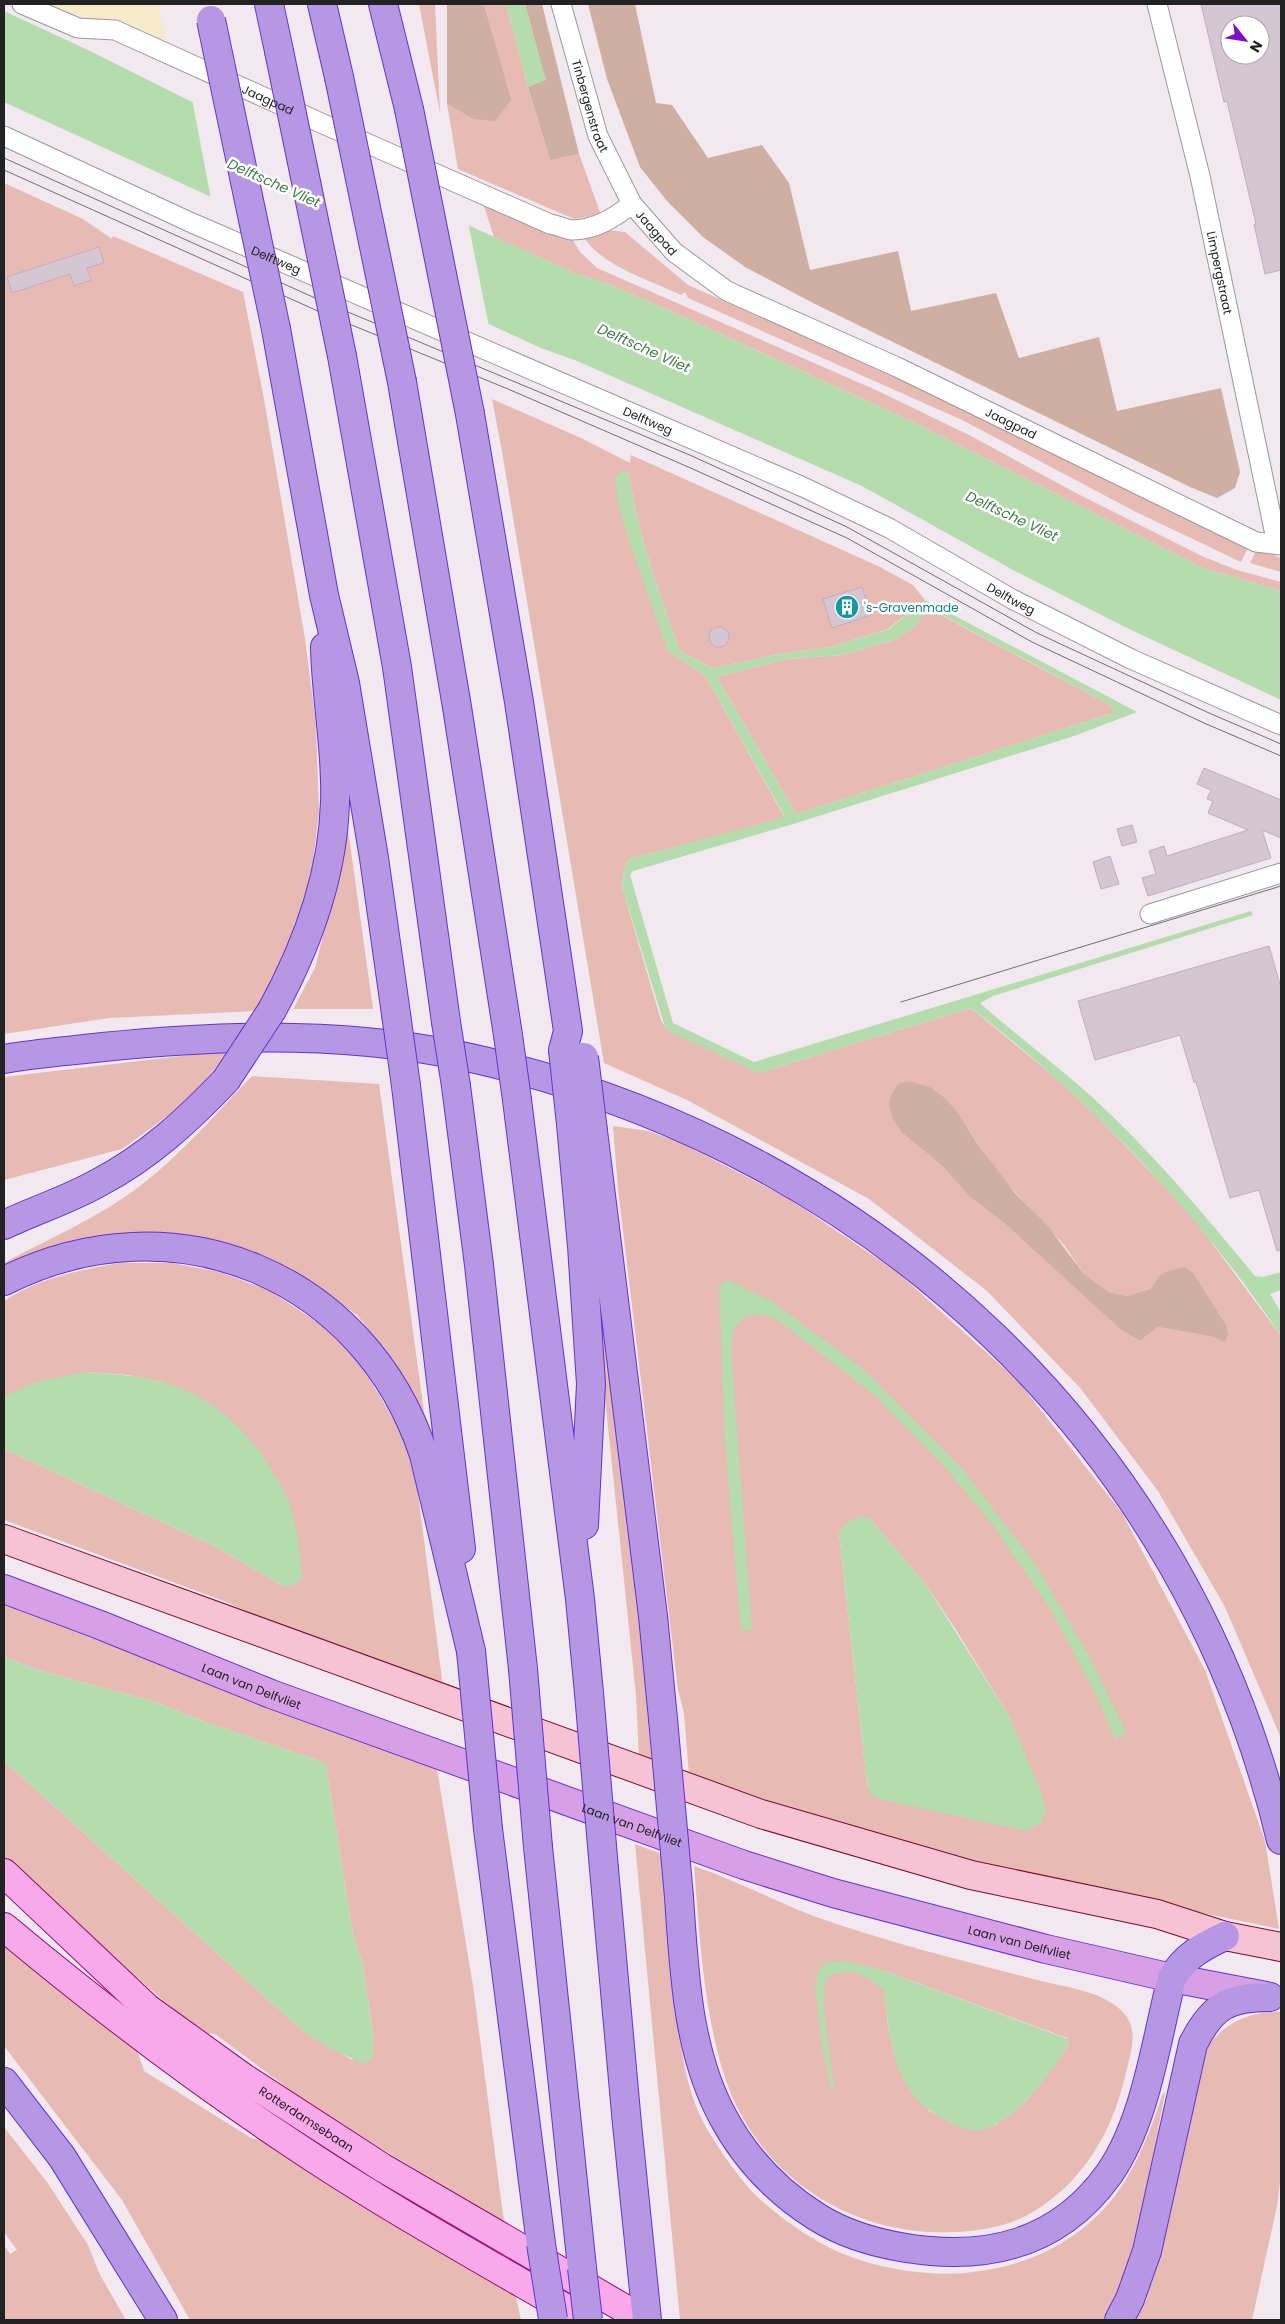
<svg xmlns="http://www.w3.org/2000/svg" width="1285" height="2324" viewBox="0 0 1285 2324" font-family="Poppins,sans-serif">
  <rect width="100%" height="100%" fill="#f1e9ef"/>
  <path fill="#e7bab3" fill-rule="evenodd" d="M419,4H435L440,113Z
    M484,4H506L528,87L550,160L579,154L601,215L574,219L458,169L447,104L473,119L493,36Z
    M4,183L83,219L112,239L113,236L243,292L264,399L305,639L316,724L319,813L310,884L280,965L257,1011L109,1018L4,1034Z
    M483,203L570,235L580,252L597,268L876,390L971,436L1076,493L1204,557L1237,570L1281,582V591L1203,568L913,422L673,312L611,285L577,274L494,237Z
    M609,230L625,232L688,285L1019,433L1249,546L1241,562L1136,512L962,420L688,298L685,292L681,295C650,280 601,266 583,236Z
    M492,399L581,438L630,463L631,455L878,566L913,585L925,600L888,629L831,647L786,653L712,668L680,651C659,593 638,535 629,474L623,470L668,651L705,675L785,818L629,859L624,868L622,887L661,1020L665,1027L759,1073L971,1008L1056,1078L1095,1114L1188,1211L1281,1336V1738L1225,1607L1158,1491L1081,1389L987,1291L869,1199L687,1100L604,1063L502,451ZM932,1088L945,1098L957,1111L976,1142L1004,1180L1064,1245L1084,1274L1109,1292L1127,1296L1150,1289L1159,1276L1223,1341L1213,1337L1158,1327L1140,1341L1121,1330L1003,1222L970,1197L940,1164L901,1132L893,1119Z
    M1258,546C1267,549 1273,556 1281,558V572L1250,563Z
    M928,608L1110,705L1114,709L1113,713L796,814L717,677L787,659L842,655L894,640L913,628Z
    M348,829L373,1009H293L315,968L333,895L344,830Z
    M232,1050L193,1093L170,1114L122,1149L4,1180V1077Z
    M252,1076L379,1084L426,1426L418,1402L393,1360L357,1315L308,1281L256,1254L195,1237L143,1233L88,1238L4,1267V1263C50,1238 98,1218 140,1186C182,1154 216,1113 252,1076Z
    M613,1126L648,1131L679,1142L788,1198L897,1272L1018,1381L1122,1513L1205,1670L1265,1841L1279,1929L959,1862L689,1775L684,1713L678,1690L618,1189ZM870,1519L926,1585L956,1630L1009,1716L1028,1764L887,1800C876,1799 872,1795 867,1784L839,1533Z
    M587,1198L626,1467L652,1764L639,1759L636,1695L600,1350Z
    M120,1263H172L220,1272L270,1291L323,1326L361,1365L402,1433L417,1486L443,1687L302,1637L224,1601L4,1520V1449L214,1546L285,1587L184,1391L162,1382L128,1375L86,1372L4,1398V1301C39,1278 79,1270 120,1263Z
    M4,1605L437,1769L473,1986L504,2222L350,2130L301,2098L215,2034L201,2033L4,1862V1761L303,2031L352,2060L374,2043L363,1965L353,1934L326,1766L323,1762L208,1723L155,1702L38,1670L4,1657Z
    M635,1844L667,1856C670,1895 672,1935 675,1975C679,2027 680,2082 707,2129C720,2151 744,2186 763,2202C786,2222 813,2241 841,2253C927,2288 1032,2281 1100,2213C1132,2181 1149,2135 1163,2093H1165C1150,2168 1141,2252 1104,2320H680Z
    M694,1866C737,1881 777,1902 819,1918C890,1943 964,1961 1037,1980C1064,1987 1099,1990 1121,2010C1141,2029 1130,2054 1125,2077C1112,2132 1083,2182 1033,2212C1009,2226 981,2231 953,2232C862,2236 778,2189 737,2107C705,2042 700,1939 694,1866ZM882,1970L1067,2038L1069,2043L1062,2055L1025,2102L996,2125L981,2130L967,2129L929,2111L894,2054L888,2026Z
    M4,1941L136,2047L144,2071L251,2138L271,2143L269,2146L304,2169L516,2297L521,2320H190L122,2200L4,2046Z
    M1281,2012V2173L1277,2206L1252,2320H1136L1153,2278L1163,2242L1202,2059C1214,2027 1248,2010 1281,2012Z
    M4,2127L47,2182L88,2245L100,2275L126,2320H4V2245L10,2254L17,2250L4,2232Z"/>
  <path fill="#ceafa1" d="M447,4H484L511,100L495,121L473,119L447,104Z
    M525,4H542L579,154L550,160L528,87L545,79Z
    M588,4H635L656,103L672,105L708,158L762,145L789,183L810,270L898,251L911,311L996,293L1019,358L1099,337L1117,411L1221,388L1240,472L1235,488L1217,498L1190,487L815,304L745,267L703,237L667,201L640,167L607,79Z
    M909,1081L932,1088L945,1098L957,1111L976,1142L1015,1193L1047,1225L1084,1274L1109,1292L1127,1296L1150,1289L1159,1276L1168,1271L1185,1267L1193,1273L1226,1325L1228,1335L1224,1342L1213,1337L1158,1327L1140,1341L1121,1330L1003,1222L970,1197L940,1164L901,1132L893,1119L889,1105L891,1095L898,1084Z"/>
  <path fill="#f7eacb" d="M44,4H158L169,48L116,23L62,12Z"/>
  <path fill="#b5dcad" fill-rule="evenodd" d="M506,4H525L546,80L528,87Z
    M4,11L92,52L186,99L577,274L611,285L673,312L913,422L1203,568L1281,591V700L1129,629L1015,571L862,486L577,361L541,348L4,102Z
    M623,470L629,474C638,535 659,593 680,651L712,668L786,653L831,647L889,629L925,600L1137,712L1074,736L793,824L633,871L630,875L673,1023L754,1062L1251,911L1253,915L993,996L980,1003C1016,1035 1055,1064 1091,1096C1151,1151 1203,1213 1255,1276L1263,1277L1281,1272V1290L1270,1294L1281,1312V1336C1197,1211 1091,1100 971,1008L759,1073L670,1032L665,1027L622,887L624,868L629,859L785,817L705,675L668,651L631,547L619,508L615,477ZM929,608L1110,705L1114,709L1113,713L796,814L717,677L787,659L842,655L894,640L913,628Z
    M728,1280L773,1302L868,1373L964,1471L1034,1562L1088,1654L1126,1732L1115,1740L1098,1699L1051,1610L994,1526L943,1465L874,1395L779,1321L761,1314L742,1318L733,1331L731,1351L752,1630L741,1631L725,1441L719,1285Z
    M86,1372C112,1374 137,1375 162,1382C211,1395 249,1430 274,1474C278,1481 284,1489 287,1497C297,1523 300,1551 302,1579L296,1584L285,1587L214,1546L4,1449L5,1396L35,1382Z
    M861,1516L870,1519L926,1585L1009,1716L1042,1794L1046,1811L1041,1823L1026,1831L878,1799L871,1794L867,1784L839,1533L847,1522Z
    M4,1657L38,1670L155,1702L208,1723L323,1762L326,1766L353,1934L363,1965L374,2043L373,2058L364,2064L331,2049L303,2031L4,1761Z
    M845,1961L882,1970L1068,2039L1069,2043C1055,2070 1013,2124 982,2130C962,2134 926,2111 913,2095C891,2066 888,2025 884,1990C865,1975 853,1967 829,1976L824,1986V2011L834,2089L831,2090L822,2047L815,1984L818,1971L827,1962Z"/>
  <path fill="#f1e9ef" d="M192,99L468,222L489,327L211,199Z"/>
  <path fill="#d4c7d3" stroke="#c2acc1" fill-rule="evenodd" d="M1201,4H1281V270L1265,274L1254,224H1256L1227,101L1224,102ZM1230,25H1260V55H1230Z
    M99,247L104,263L87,268L91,280L74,286L70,274L12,293L7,277Z
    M862,587L871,615L832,628L823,599Z
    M709 637a10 10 0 1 1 20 0a10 10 0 1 1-20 0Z
    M1204,768L1281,800V838L1262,830L1271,858L1148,896L1142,878L1156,874L1149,851L1164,846L1167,856L1248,830L1208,813L1213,801L1207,799L1211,790L1197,784Z
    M1132,825L1137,842L1122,846L1117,829Z
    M1110,856L1119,884L1101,889L1093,862Z
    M1269,946L1281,988V1250L1277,1251L1259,1190L1230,1198L1196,1082H1194L1180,1035L1095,1060L1078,1001Z"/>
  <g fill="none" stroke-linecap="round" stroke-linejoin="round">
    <g stroke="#999" stroke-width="21">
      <g id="minor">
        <path id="s1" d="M22,4L78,28L115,30L321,123L550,224C557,225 565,229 572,230C596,230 615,217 632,204"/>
        <path id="s2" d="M561,4L598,136L632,204L674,252L727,291L897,367L1256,542L1281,545"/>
        <path id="s3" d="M1157,4L1200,176L1277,544"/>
        <path id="s4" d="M4,136L192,223L803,487L889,528L1012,599L1131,659L1281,725"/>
        <path d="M1150,914L1281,873"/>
      </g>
    </g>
    <g stroke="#760c29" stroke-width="30">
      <path id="secondary" d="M4,1539L761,1814L971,1875L1157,1914L1225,1936L1281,1947"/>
    </g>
    <g stroke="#96096f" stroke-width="30">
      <g id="primary">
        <path id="s5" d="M4,1873L147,2008L244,2078L383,2168L644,2320"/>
        <path d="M4,1927C95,2003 189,2075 288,2141C384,2206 486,2262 586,2320"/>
      </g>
    </g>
    <g stroke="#5f34d1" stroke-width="30">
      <g id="trunk">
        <path id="s6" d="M4,1589L100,1625L271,1694L744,1865L833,1893L1046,1949L1172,1978L1266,1996"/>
      </g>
    </g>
    <g stroke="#5f34d1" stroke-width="30">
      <path id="motorway" d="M269,4L279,51
        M322,4L339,77
        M383,4L409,109
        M276,329L324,595L345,683L374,858L396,1014
        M342,356L397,667L446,1022
        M402,382L457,707L508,1035
        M470,414L519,702L559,970L568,1031L563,1050
        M272,1010C307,946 333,875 335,802C337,750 326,699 325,647
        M4,1059C36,1053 70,1051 103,1047C229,1034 360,1031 484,1061C877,1154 1187,1444 1281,1840
        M406,1086L461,1549
        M456,1086L479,1265L523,1669
        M517,1100L580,1599L589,1693
        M571,1124L582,1246L591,1384L584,1525
        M593,1131L653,1616L663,1719
        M4,1225C35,1210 68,1200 98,1183C148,1157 188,1120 226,1080
        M4,1281C173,1196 365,1274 424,1455L471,1651
        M488,1829L541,2244
        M538,1847L582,2268
        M604,1869L627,2124L647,2320
        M679,1897C684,1970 687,2051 723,2117C745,2158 777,2192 817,2217C844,2234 875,2243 906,2248C987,2261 1059,2244 1109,2174C1146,2121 1156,2040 1172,1978C1185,1956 1203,1946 1225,1936
        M4,2082L62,2157L163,2320
        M1119,2320L1130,2299L1147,2251L1193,2044C1212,2006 1228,1997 1270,1997"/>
    </g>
    <use href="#minor" stroke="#fff" stroke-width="19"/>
    <use href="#secondary" stroke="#f7c2d4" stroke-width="28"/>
    <use href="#primary" stroke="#f7a9e9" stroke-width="28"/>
    <use href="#trunk" stroke="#d7a0e6" stroke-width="28"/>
    <use href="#motorway" stroke="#b797e3" stroke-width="28"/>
    <path stroke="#707070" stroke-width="1" d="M4,158L324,302L692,456L847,527L1037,633L1209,713L1281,744
      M4,170L320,312L508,389L686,466L847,538L1032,642L1204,723L1281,756
      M901,1002L1281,886"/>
    <g stroke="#5f34d1" stroke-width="30" stroke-linecap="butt">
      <path id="motorway-bridge" d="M211,20L276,329
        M279,51L342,356
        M339,77L402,382
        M409,109L470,414
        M396,1014L406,1086
        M446,1022L456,1086
        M508,1035L517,1100
        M563,1050L571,1124
        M584,1057L593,1131
        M226,1080L272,1010
        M471,1651L488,1829
        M523,1669L538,1847
        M589,1693L604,1869
        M663,1719L679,1897
        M541,2244L553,2319
        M582,2268L588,2320"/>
    </g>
    <use href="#motorway-bridge" stroke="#b797e3" stroke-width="28"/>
  </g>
  <defs>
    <g id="building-disc" transform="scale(1.25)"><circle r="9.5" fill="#0f9aa8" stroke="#fff"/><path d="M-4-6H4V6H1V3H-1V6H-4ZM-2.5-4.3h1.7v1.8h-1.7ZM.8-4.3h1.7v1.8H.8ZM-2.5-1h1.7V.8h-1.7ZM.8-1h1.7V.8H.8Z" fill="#fff"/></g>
  </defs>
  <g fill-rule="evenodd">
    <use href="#building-disc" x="847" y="607"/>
  </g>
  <g text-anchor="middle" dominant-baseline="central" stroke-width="5" stroke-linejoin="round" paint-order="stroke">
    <g font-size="12" fill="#222" stroke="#fff">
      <text stroke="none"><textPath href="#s1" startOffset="266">Jaagpad</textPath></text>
      <text stroke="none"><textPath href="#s2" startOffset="106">Tinbergenstraat</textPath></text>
      <text stroke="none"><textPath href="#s2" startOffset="251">Jaagpad</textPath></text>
      <text stroke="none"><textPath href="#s4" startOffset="299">Delftweg</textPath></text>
      <text stroke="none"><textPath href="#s3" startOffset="276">Limpergstraat</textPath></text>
      <text stroke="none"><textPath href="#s4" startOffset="704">Delftweg</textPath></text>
      <text stroke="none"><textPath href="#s2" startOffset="656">Jaagpad</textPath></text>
      <text stroke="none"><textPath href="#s4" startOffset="1109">Delftweg</textPath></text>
      <text stroke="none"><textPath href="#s6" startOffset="266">Laan van Delfvliet</textPath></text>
      <text stroke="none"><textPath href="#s6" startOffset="671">Laan van Delfvliet</textPath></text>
      <text stroke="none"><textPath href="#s6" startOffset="1076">Laan van Delfvliet</textPath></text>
      <text stroke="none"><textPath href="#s5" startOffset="391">Rotterdamsebaan</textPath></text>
    </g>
    <g font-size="12" fill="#0d838f" stroke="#fff" text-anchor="start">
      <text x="864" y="607">'s-Gravenmade</text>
    </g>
    <g font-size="14" font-style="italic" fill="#3f7e46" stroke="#fff">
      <text transform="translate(274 183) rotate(24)">Delftsche Vliet</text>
      <text transform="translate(644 348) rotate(24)">Delftsche Vliet</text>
      <text transform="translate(1012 516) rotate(25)">Delftsche Vliet</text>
    </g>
  </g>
  <rect width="1285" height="2324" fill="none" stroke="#222222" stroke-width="10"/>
  <g transform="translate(1245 40) rotate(120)"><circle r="24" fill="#ffffff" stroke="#a7a7a7"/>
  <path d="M0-4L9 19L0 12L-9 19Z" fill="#7f0dc7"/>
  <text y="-8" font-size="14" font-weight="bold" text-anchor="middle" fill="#222222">N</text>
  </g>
</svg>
